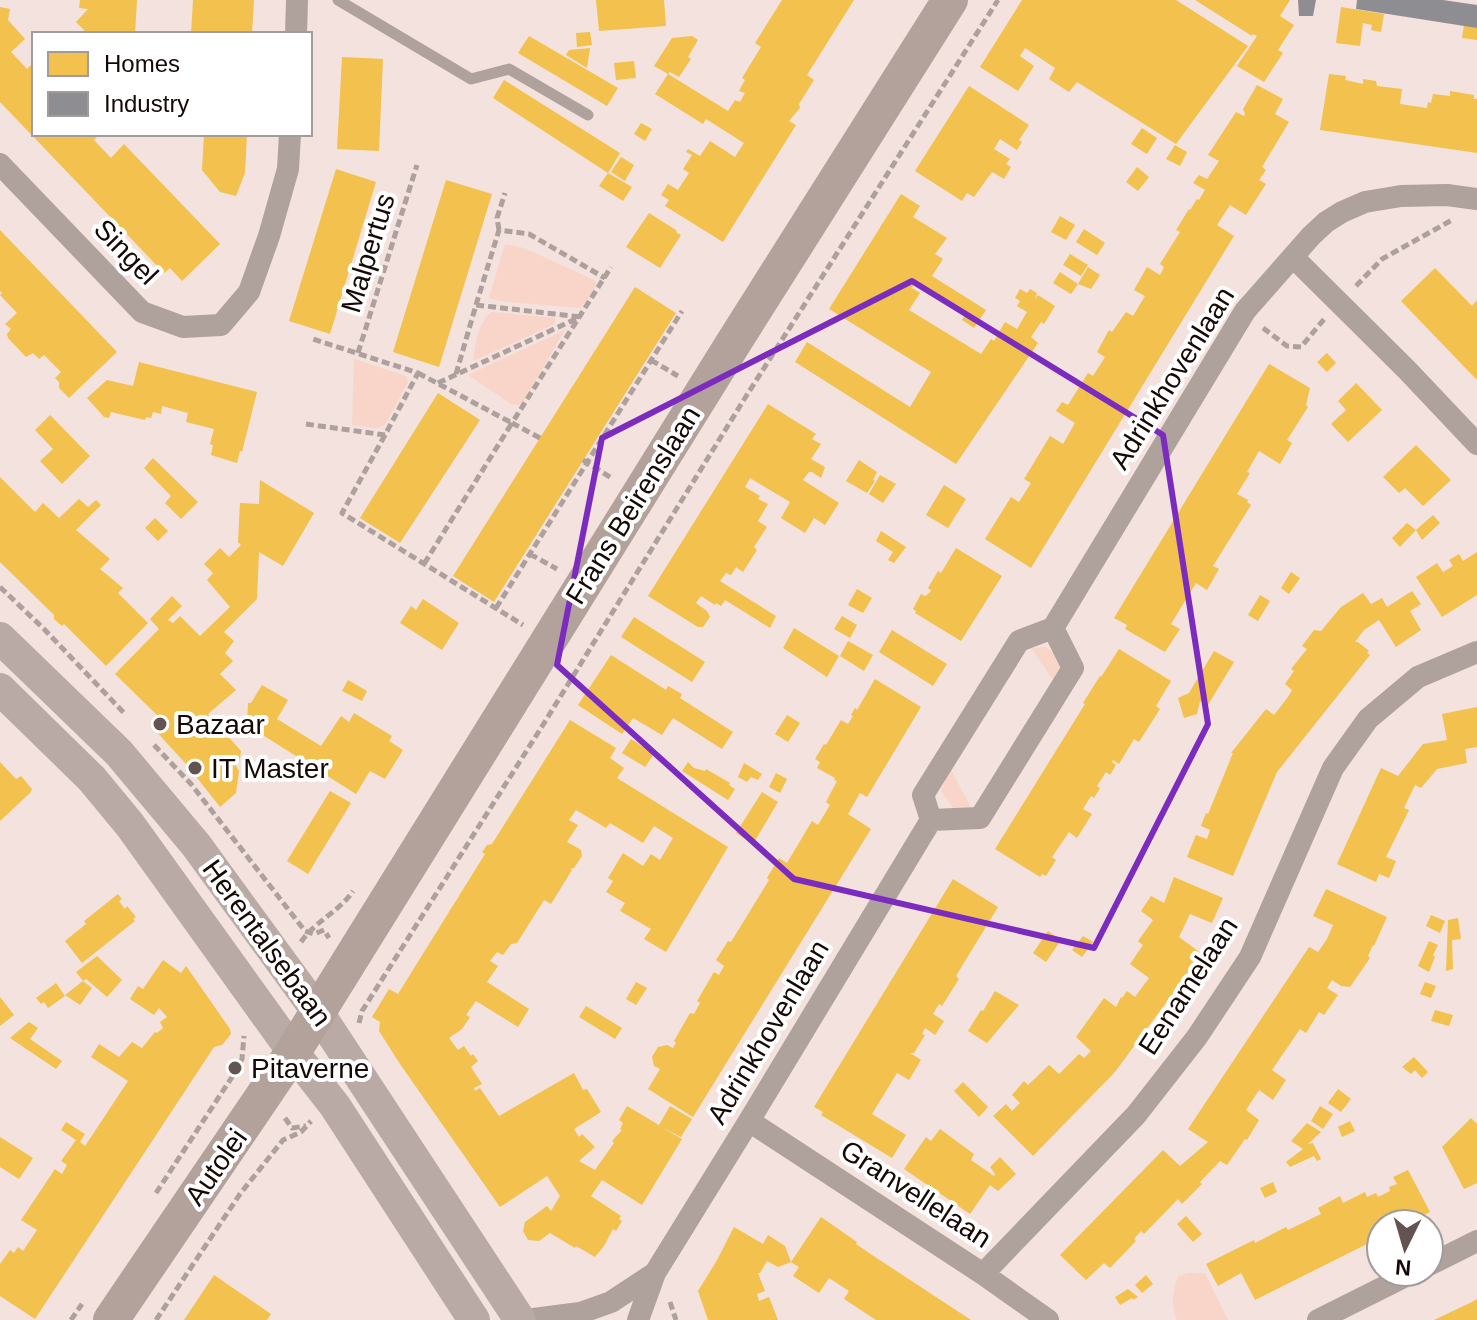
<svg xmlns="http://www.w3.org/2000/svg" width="1477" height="1320" viewBox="0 0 1477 1320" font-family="Helvetica,sans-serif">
  <rect width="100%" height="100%" fill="#f3e2dd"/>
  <path fill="#f9d4c8" d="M505,244L524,248L596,281C596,291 587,302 579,308L501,301L489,298Z
    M491,312L555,318V324L473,361C476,343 477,325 491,312Z
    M565,330L521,405L511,404L468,375Z
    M354,359L406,376L408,382L385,425L377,428L352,425Z
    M1045,647L1059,656L1062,671L1054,681L1031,648Z
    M950,768L970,806L966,811L955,810L941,791Z
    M1187,1273H1205L1228,1320H1177C1171,1304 1172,1293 1178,1277Z"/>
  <path fill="#f2c14e" d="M80,0H137L135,34H88L76,22L88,9L79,8Z
    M193,0H254L252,34H191Z
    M596,0H664L666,26L599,31Z
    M782,0H854L807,75L814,80L799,104L800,108L789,121L796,125L723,242L665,206L669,200L661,195L668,184L678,190L689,173L683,169L692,155L686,152L688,149L700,156L710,141L735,157L744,143L706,119L703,124L655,94L668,74L654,66L672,38L692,36L698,40L688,57L691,59L679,77L670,72L668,74L728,111L735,100L740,102L745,93L739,91L745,80L742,78L761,47L755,43Z
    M1022,0H1176L1248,46L1176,144L1077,82L1069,92L1049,79L1055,68L1025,48L1020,56L1034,66L1018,91L980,67Z
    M1195,0H1290L1280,16L1294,25L1278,50L1283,53L1264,82L1237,66L1257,36L1253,34L1252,36Z
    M0,7L10,9L8,20L25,39L11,52L27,69L34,62V134H100L94,140L111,158L124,144L220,244L182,281L170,268L164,273L0,102Z
    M1341,7L1384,14L1381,32L1371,30L1372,25L1363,23L1360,46L1336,43Z
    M1464,25L1477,28V40L1462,38Z
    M590,32L592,45L577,47L576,33Z
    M529,36L618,88L607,106L518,53Z
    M590,48L587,68L566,55L569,50Z
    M342,57L383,59L379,151L337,149Z
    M634,61L636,78L616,80L614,63Z
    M1329,74L1346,76L1345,80L1363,84V79L1376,81L1377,86L1402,89L1400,104L1427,108L1428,102L1431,103L1433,94L1450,96V91L1474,95V99H1477V153L1320,130Z
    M504,80L620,153L608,173L493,98Z
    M1257,85L1283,99L1275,114L1289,122L1262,167L1266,170L1259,180L1266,184L1246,215L1230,205L1217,225L1234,236L1031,568L985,539L1011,497L1019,502L1031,483L1024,479L1050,436L1063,444L1075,423L1056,411L1062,402L1068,405L1088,373L1093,376L1105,357L1097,352L1109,330L1112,332L1126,312L1133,316L1145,296L1134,290L1147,267L1160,275L1164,267L1160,264L1180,232L1176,230L1189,209L1190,210L1197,199L1199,200L1205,190L1193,183L1199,175L1207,179L1219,161L1208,155L1236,112L1244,116L1245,114L1243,109Z
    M969,86L1029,125L1019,140L1022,142L1017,150L1000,139L994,149L1010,159L1006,164L1011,167L1004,179L992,172L974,197L967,193L962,201L915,171Z
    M641,123L652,129L645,141L634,134Z
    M1142,128L1157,138L1147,154L1131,144Z
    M204,134H247L245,173L236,196L220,192L202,170Z
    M1175,145L1187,152L1180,166L1166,159Z
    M621,157L634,165L625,181L611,172Z
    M1137,167L1149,177L1138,191L1126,182Z
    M336,169L376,182L330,334L289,321Z
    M608,173L632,187L623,201L599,186Z
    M446,180L492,194L439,367L393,352Z
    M901,194L920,206L913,217L947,238L935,254L943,259L932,276L986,310L974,328L962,320L966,313L956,307L955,308L915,282L912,288L920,293L909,310L981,354L991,339L994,341L1005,322L1017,329L1027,312L1017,306L1020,301L1015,298L1020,289L1027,293L1030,289L1037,293L1035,299L1038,295L1055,306L1044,324L1041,322L1031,337L1038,343L956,464L795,362L807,342L910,407L931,372L829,309Z
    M649,213L676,230L677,233L681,235L660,268L626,247Z
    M1060,216L1075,225L1066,240L1051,232Z
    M1084,229L1105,243L1097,255L1076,242Z
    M0,230L117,352L69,398L59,388V382L55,378L61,372L44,355L39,359L33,353L26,357L8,338L7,334L11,329L5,324L17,313L0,295L2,293L0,291Z
    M1070,254L1088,265L1081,276L1063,265Z
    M1088,267L1100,275L1091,289L1078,284Z
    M1435,268L1472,306L1477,300V380L1401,301Z
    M1060,272L1078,284L1071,294L1053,283Z
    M635,287L676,313L494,602L453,576Z
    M1327,353L1336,363L1327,372L1317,362Z
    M139,362L257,392L242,452L240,451L237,463L211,455L213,445L210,444L214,429L186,422L188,413L162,406L161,414L153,412L151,418L146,417L145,420L111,412L109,418L104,417L87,398L107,380L133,386Z
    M1269,364L1310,388L1306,405L1308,407L1287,440L1292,443L1280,464L1259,451L1247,472L1250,473L1237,494L1248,500L1247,502L1251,505L1213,566L1219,569L1207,590L1196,583L1171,624L1180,629L1165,652L1125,629L1127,625L1114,618Z
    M1356,383L1382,410L1348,442L1331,424L1346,410L1338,401Z
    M438,393L480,420L400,543L360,518Z
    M768,404L816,434L812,439L821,444L811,459L825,467L821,478L812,472H809L803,480L839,503L825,525L814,518L805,533L781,518L790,502L750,478L745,487L760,496L758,499L768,504L758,521L767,527L754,547L757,550L743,572L736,567L731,575L726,573L720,581L776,616L770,628L725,600L721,606L716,603L715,605L701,596L696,603L707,611L710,617L703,627H698L648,596Z
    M50,415L90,456L62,484L40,461L53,449L35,430Z
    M1416,445L1451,480L1423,506L1405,488L1399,493L1383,477Z
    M153,458L198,502L181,519L165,503L171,496L144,468Z
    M859,460L877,472L873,480L875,481L867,493L846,481Z
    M880,475L896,484L883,503L869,494Z
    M0,477L35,512L43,503L59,518L79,499L88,507L96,500L101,505L76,530L110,559L100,569L123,588L118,593L148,623L106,666L64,624L62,626L54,619V615L0,562Z
    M260,480L314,513L283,566L259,552L257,599L224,632L234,641L225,653L233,661L220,674L236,690L208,714L241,751L239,764L236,766L239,771L236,793L220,807L187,765L154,729L153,718L157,715L115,674L159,629L150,619L172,596L182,606L168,620L173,623L180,616L200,636L230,607L207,580L213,573L204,564L220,548L229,557L241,545L238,542L240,503L259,504Z
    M944,485L966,499L948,528L926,515Z
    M1433,515L1440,523L1422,540L1416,530Z
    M155,518L168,531L158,541L145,528Z
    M1407,523L1416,530L1400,547L1392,538Z
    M881,531L906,547L894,563L888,560L893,552L876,541Z
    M956,548L1002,576L961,641L915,613L916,611L913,609L921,594L925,596L928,594L931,591L928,588L938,571L941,573Z
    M1477,552V595L1442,617L1416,577L1437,563L1443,572L1453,566L1449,560L1459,554L1463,561Z
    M1291,572L1300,578L1289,594L1281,588Z
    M857,589L872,598L863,613L848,605Z
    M1412,591L1421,604L1410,611L1421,630L1396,647L1379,620L1364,630L1355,642H1358L1369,651L1367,653L1370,655L1277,772L1233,876L1187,857L1196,835L1207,839L1210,830L1201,826L1206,813L1208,814L1233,753H1231L1266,709L1274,715L1288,697L1292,690L1285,684L1294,671L1291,669L1307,649L1302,646L1314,630L1321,631L1341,607L1363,593L1371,604L1382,598L1387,607Z
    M1260,595L1270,601L1258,621L1248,615Z
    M423,599L459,623L442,650L400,623L411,606L416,610Z
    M842,616L857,625L850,638L834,629Z
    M634,617L705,662L692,682L621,637Z
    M794,628L839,656L827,677L783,648Z
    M892,630L947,664L933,686L879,652Z
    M848,641L873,655L864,671L840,656Z
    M1119,649L1171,681L1156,706L1160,709L1139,742L1134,739L1119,764L1113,760L1112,762L1116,765L1110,775L1106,772L1097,786L1100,788L1094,798L1091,796L1083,809L1092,814L1077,838L1069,832L1052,857L1056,860L1046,876L1042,874L1040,877L995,849L1085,704L1083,703L1100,676L1101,677Z
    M1214,651L1234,662L1208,705L1200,701L1197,714L1184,718L1178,698L1189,693Z
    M611,655L666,690L668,686L682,694L680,698L733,732L722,749L673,718L662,735L633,718L622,734L578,705Z
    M875,679L921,707L867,797L860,793L848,814L871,829L693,1117L648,1089L660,1069L654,1066L652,1057L658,1047L667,1045L673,1048L676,1043L674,1041L690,1013L694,1014L700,1003L697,1001L714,972L719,975L724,966L716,960L728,941L731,942L769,880L767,878L779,858L787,863L812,821L818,825L830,805L826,802L837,781L834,780L835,778L817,768L820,762L815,759L824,744L826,745L841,720L848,724L853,716L851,715L855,708L857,710Z
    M348,680L367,691L362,701L342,691Z
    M262,685L288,700L277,719L321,746L341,716L349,722L354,713L392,736L389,741L403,750L385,779L370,771L356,794L247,725L248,703H251Z
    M1477,707V747L1465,749L1467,763L1437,769L1421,788L1415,785L1404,808L1409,810L1386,857L1396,861L1389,878L1379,874L1376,882L1337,864L1381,768L1398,776L1423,744L1447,740L1442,714Z
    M787,715L800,723L788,742L775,734Z
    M570,720L616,748L610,758L624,768L617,778L728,847L666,952L644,939L651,929L620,911L625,903L606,892L613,881L608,878L623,853L643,866L651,854L660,860L673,838L654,826L643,843L610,823L606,828L576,810L569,820L578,825L567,842L581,850L582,856L574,868L570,869L572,870L551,904L544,900L517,943L511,944L503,955L497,952L490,961L498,966L487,982L529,1009L518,1027L476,1001L466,1015L470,1017L462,1029L449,1038L458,1050L464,1046L471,1056L473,1054L478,1061L471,1067L482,1084L474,1088L475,1091L480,1088L499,1116L574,1073L583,1090L587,1089L601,1112L574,1129L579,1137L582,1134L595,1147L579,1161L595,1170L614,1143L612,1141L622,1130L620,1129L623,1123L619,1120L627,1106L659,1125L670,1106L692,1119L681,1137L663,1128L682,1139L642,1205L602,1180L591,1196L621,1216L619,1219L622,1221L616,1231L613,1229L604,1246L595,1257L576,1246L575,1248L550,1233L539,1241L528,1240L523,1231L525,1222L547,1206L551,1211L560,1196L547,1176L500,1207L400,1064L379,1031L380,1022L372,1017L389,989L398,994L485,854L482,852L487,845L492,844Z
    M631,739L654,754L645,767L622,753Z
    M0,762L16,779L21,776L32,789L30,793L0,821Z
    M688,762L694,768L705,771L706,769L730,783L729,785L735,789L728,800L682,771Z
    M744,763L762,774L758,780L751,777L747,782L738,777Z
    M776,773L787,779L780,793L769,787Z
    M330,791L351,803L308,874L287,861Z
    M762,792L778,802L753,844L736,833Z
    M1174,877L1223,898L1212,923L1190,914L1179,937L1202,954L1115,1072L1033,1156L993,1116L1006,1104L1012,1111L1020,1103L1012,1095L1024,1081L1028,1085L1049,1065L1059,1074L1079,1054L1084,1058L1091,1051L1076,1037L1104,998L1116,1007L1121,997L1122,998L1127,991L1135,997L1149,978L1130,964L1143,945L1138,941L1153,920L1141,911L1151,896L1164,903Z
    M953,879L998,907L956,976L959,979L942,1006L939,1004L933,1014L944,1021L935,1035L925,1028L922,1034L925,1035L914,1053H910L921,1060L909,1080L897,1073L872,1114L906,1135L892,1158L821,1115L823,1112L814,1107Z
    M1326,889L1387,917L1374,946L1373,945L1368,956L1370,958L1350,987L1341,986L1332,980L1327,988L1338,995L1324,1015L1319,1012L1306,1033L1300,1029L1272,1070L1286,1080L1273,1100L1259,1090L1246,1110L1259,1120L1247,1140L1245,1139L1227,1165L1220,1161L1200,1182L1202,1184L1182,1204L1178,1199L1144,1234L1141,1231L1134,1239L1136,1241L1110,1268L1104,1263L1086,1280L1060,1255L1163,1150L1180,1166L1208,1142L1188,1129L1309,947L1318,952L1327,939L1333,925L1313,916Z
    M118,894L122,899L119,901L125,909L127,906L136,917L133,919L135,921L82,963L65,941L86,924L84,921Z
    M1431,915L1445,921L1440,933L1426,926Z
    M1458,918L1461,939L1452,940L1453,969L1446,971L1448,920Z
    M1048,931L1061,940L1046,962L1033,953Z
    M1083,936L1093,942L1082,957L1072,950Z
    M1429,941L1438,945L1433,955L1435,957L1429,972L1418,966Z
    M97,956L122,980L107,997L86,979L83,981L92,988L80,1005L65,995L83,981L76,972Z
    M163,960L181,973L186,966L230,1029L231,1034L222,1045L214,1047L35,1319L0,1296V1264L10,1250L14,1253L18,1247L23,1251L37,1230L21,1220L55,1169L62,1174L67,1165L61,1161L76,1140L61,1130L66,1122L85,1134L80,1142L85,1146L128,1081L91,1057L99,1044L119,1057L132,1042L142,1048L155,1032L157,1033L163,1028L160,1022L167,1017L159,1008L154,1015L130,999L138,986L143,989Z
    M636,982L647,988L636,1005L626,999Z
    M1425,982L1436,986L1431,998L1420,994Z
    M56,983L65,996L48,1008L44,1002L41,1004L36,998Z
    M995,991L1019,1005L987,1043L968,1031L981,1010L983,1011Z
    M0,997L14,1015L0,1026Z
    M586,1006L622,1028L615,1039L579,1017Z
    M1435,1010L1453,1015L1449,1026L1431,1021Z
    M29,1022L38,1028L30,1039L62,1061L56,1069L10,1038Z
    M1414,1057L1428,1072L1422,1078L1415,1070L1411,1074L1402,1067Z
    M963,1082L988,1107L979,1117L954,1091Z
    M1338,1089L1351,1099L1341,1112L1328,1103Z
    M1320,1106L1333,1114L1323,1129L1311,1121Z
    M1471,1118L1477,1124V1183L1464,1189L1442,1147Z
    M1350,1121L1355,1131L1342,1137L1338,1127Z
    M1307,1123L1321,1132L1308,1144L1313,1143L1321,1159L1317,1161L1314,1156L1290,1167L1286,1162L1303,1149L1291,1141Z
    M940,1129L974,1154L971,1160L994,1176L995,1174L990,1167L1000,1157L1016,1174L998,1191L990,1185L970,1214L904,1169L926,1137L931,1141Z
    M0,1137L33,1158L19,1179L0,1167Z
    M1408,1170L1430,1212L1407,1224H1381V1237L1255,1300L1241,1273L1218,1286L1206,1264L1254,1240L1255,1243L1286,1227L1288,1230L1321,1214L1318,1208L1340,1196L1343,1203L1365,1192L1367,1197L1376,1193L1378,1197L1390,1191L1389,1187L1397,1184L1393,1177Z
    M1273,1182L1277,1192L1265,1198L1260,1188Z
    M1186,1216L1202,1234L1193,1242L1177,1224Z
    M821,1217L857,1242L856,1244L872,1255L971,1320H876L844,1299L849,1291L829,1278L819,1293L793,1276L799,1267L791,1262L778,1267L767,1261L760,1273H758L765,1291L757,1294L759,1301L769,1297L778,1320H708L698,1291L716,1262L734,1227L763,1244L768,1235L785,1246L791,1262Z
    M214,1275L271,1314L267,1320H184Z
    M1146,1275L1153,1284L1142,1293L1135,1285Z
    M1128,1289L1138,1297L1133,1300L1132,1298L1120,1305L1115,1297Z
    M1477,1299V1320H1434L1472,1302Z"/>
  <path fill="#8d8d92" d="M1298,0H1316L1313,16H1299Z
    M1357,0H1443L1477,5V28L1356,9Z"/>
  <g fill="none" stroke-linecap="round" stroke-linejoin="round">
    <path stroke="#aea19d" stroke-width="5" stroke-dasharray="8 4" stroke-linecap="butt" d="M499,230L497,218L505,193
      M1356,286L1382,259L1452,220
      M476,305L499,230L529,234L605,278
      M1263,328L1287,346L1301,347L1325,318
      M358,353L417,165
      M651,360L678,376
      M418,373L512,423L424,564
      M456,374L476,305L581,317
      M438,383L580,317
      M306,424L385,435L418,373L313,339
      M385,435L342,513L523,625
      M540,438L512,423L611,267
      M583,460L613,479
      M530,554L557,569
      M0,587L44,629L125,714
      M496,608L682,311
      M154,745L191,784L305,931L314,934L324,930L329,938
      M301,942C315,921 339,912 353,891
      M359,1023L362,1011L369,1000L541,728L745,398L998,0
      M285,1118L292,1128L306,1126
      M156,1193L232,1077L242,1059L244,1036
      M670,1302L676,1320
      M71,1320L82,1304
      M156,1320L240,1194L283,1140L301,1132L311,1121"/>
    <path stroke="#afa19c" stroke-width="11" d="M338,0L471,79L509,69L588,115"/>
    <path stroke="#afa19c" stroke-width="22" d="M296,34L297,0
      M0,164L142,312L183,327L221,325L249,292L269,236L288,169L290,134
      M1293,257L1407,370L1477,444
      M931,820L980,818L1073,668L1053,628
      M749,1121L983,1274L1048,1320
      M1429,1265L1477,1241
      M983,1274L1136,1115L1197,1037L1250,957L1333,768L1368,719L1418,677L1477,652
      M526,1320L580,1313L611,1302L655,1273
      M638,1320L655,1273L749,1121L931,820L923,795L1019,641L1053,628L1245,311L1311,236L1326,222L1342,212L1365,202L1401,196L1447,195L1477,199
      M1318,1320L1414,1272"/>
    <path stroke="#b9aaa5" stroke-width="32" d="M0,638L119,753L196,845L317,1011L520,1320
      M0,689L92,779L130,825L293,1052L335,1106L474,1320"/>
    <path stroke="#b3a29c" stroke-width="36" d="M111,1320L293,1052L734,342L950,0"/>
  </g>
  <path fill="none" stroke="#7b2cbf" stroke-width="6" stroke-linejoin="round" d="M912,281L1163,435L1208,724L1094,948L794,879L557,665L602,438Z"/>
  <g fill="#635451" stroke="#fff" stroke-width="3">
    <circle cx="160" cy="724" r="8"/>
    <circle cx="195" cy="768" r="8"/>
    <circle cx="235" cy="1068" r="8"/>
  </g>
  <g text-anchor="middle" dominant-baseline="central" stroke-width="8" stroke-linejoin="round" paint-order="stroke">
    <g font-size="28" fill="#150805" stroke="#fff">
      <text transform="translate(126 252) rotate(46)">Singel</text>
      <text transform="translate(368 253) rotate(-73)">Malpertus</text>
      <text transform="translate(1172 378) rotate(-58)">Adrinkhovenlaan</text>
      <text transform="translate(633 505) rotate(-58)">Frans Beirenslaan</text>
      <text transform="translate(267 943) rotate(54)">Herentalsebaan</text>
      <text transform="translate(1188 986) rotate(-57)">Eenamelaan</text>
      <text transform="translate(768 1032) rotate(-59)">Adrinkhovenlaan</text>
      <text transform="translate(216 1167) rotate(-55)">Autolei</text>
      <text transform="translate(916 1194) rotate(33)">Granvellelaan</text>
    </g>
    <g font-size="28" fill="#150805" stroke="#fff" text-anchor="start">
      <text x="176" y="724">Bazaar</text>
      <text x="211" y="768">IT Master</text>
      <text x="251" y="1068">Pitaverne</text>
    </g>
  </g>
  <rect x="32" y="32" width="280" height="104" fill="#ffffff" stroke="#a19c9b" stroke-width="2"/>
  <rect x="48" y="52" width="40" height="24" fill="#f2c14e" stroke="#a19c9b" stroke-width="2"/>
  <text x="104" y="72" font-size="24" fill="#150805">Homes</text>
  <rect x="48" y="92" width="40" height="24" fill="#8d8d92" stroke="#a19c9b" stroke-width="2"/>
  <text x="104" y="112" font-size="24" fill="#150805">Industry</text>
  <g transform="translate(1405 1248) rotate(185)"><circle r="38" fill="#ffffff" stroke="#a19c9b" stroke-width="2"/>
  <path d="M0-6L14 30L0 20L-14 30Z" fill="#635451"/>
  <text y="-12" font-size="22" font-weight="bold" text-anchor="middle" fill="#150805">N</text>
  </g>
</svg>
